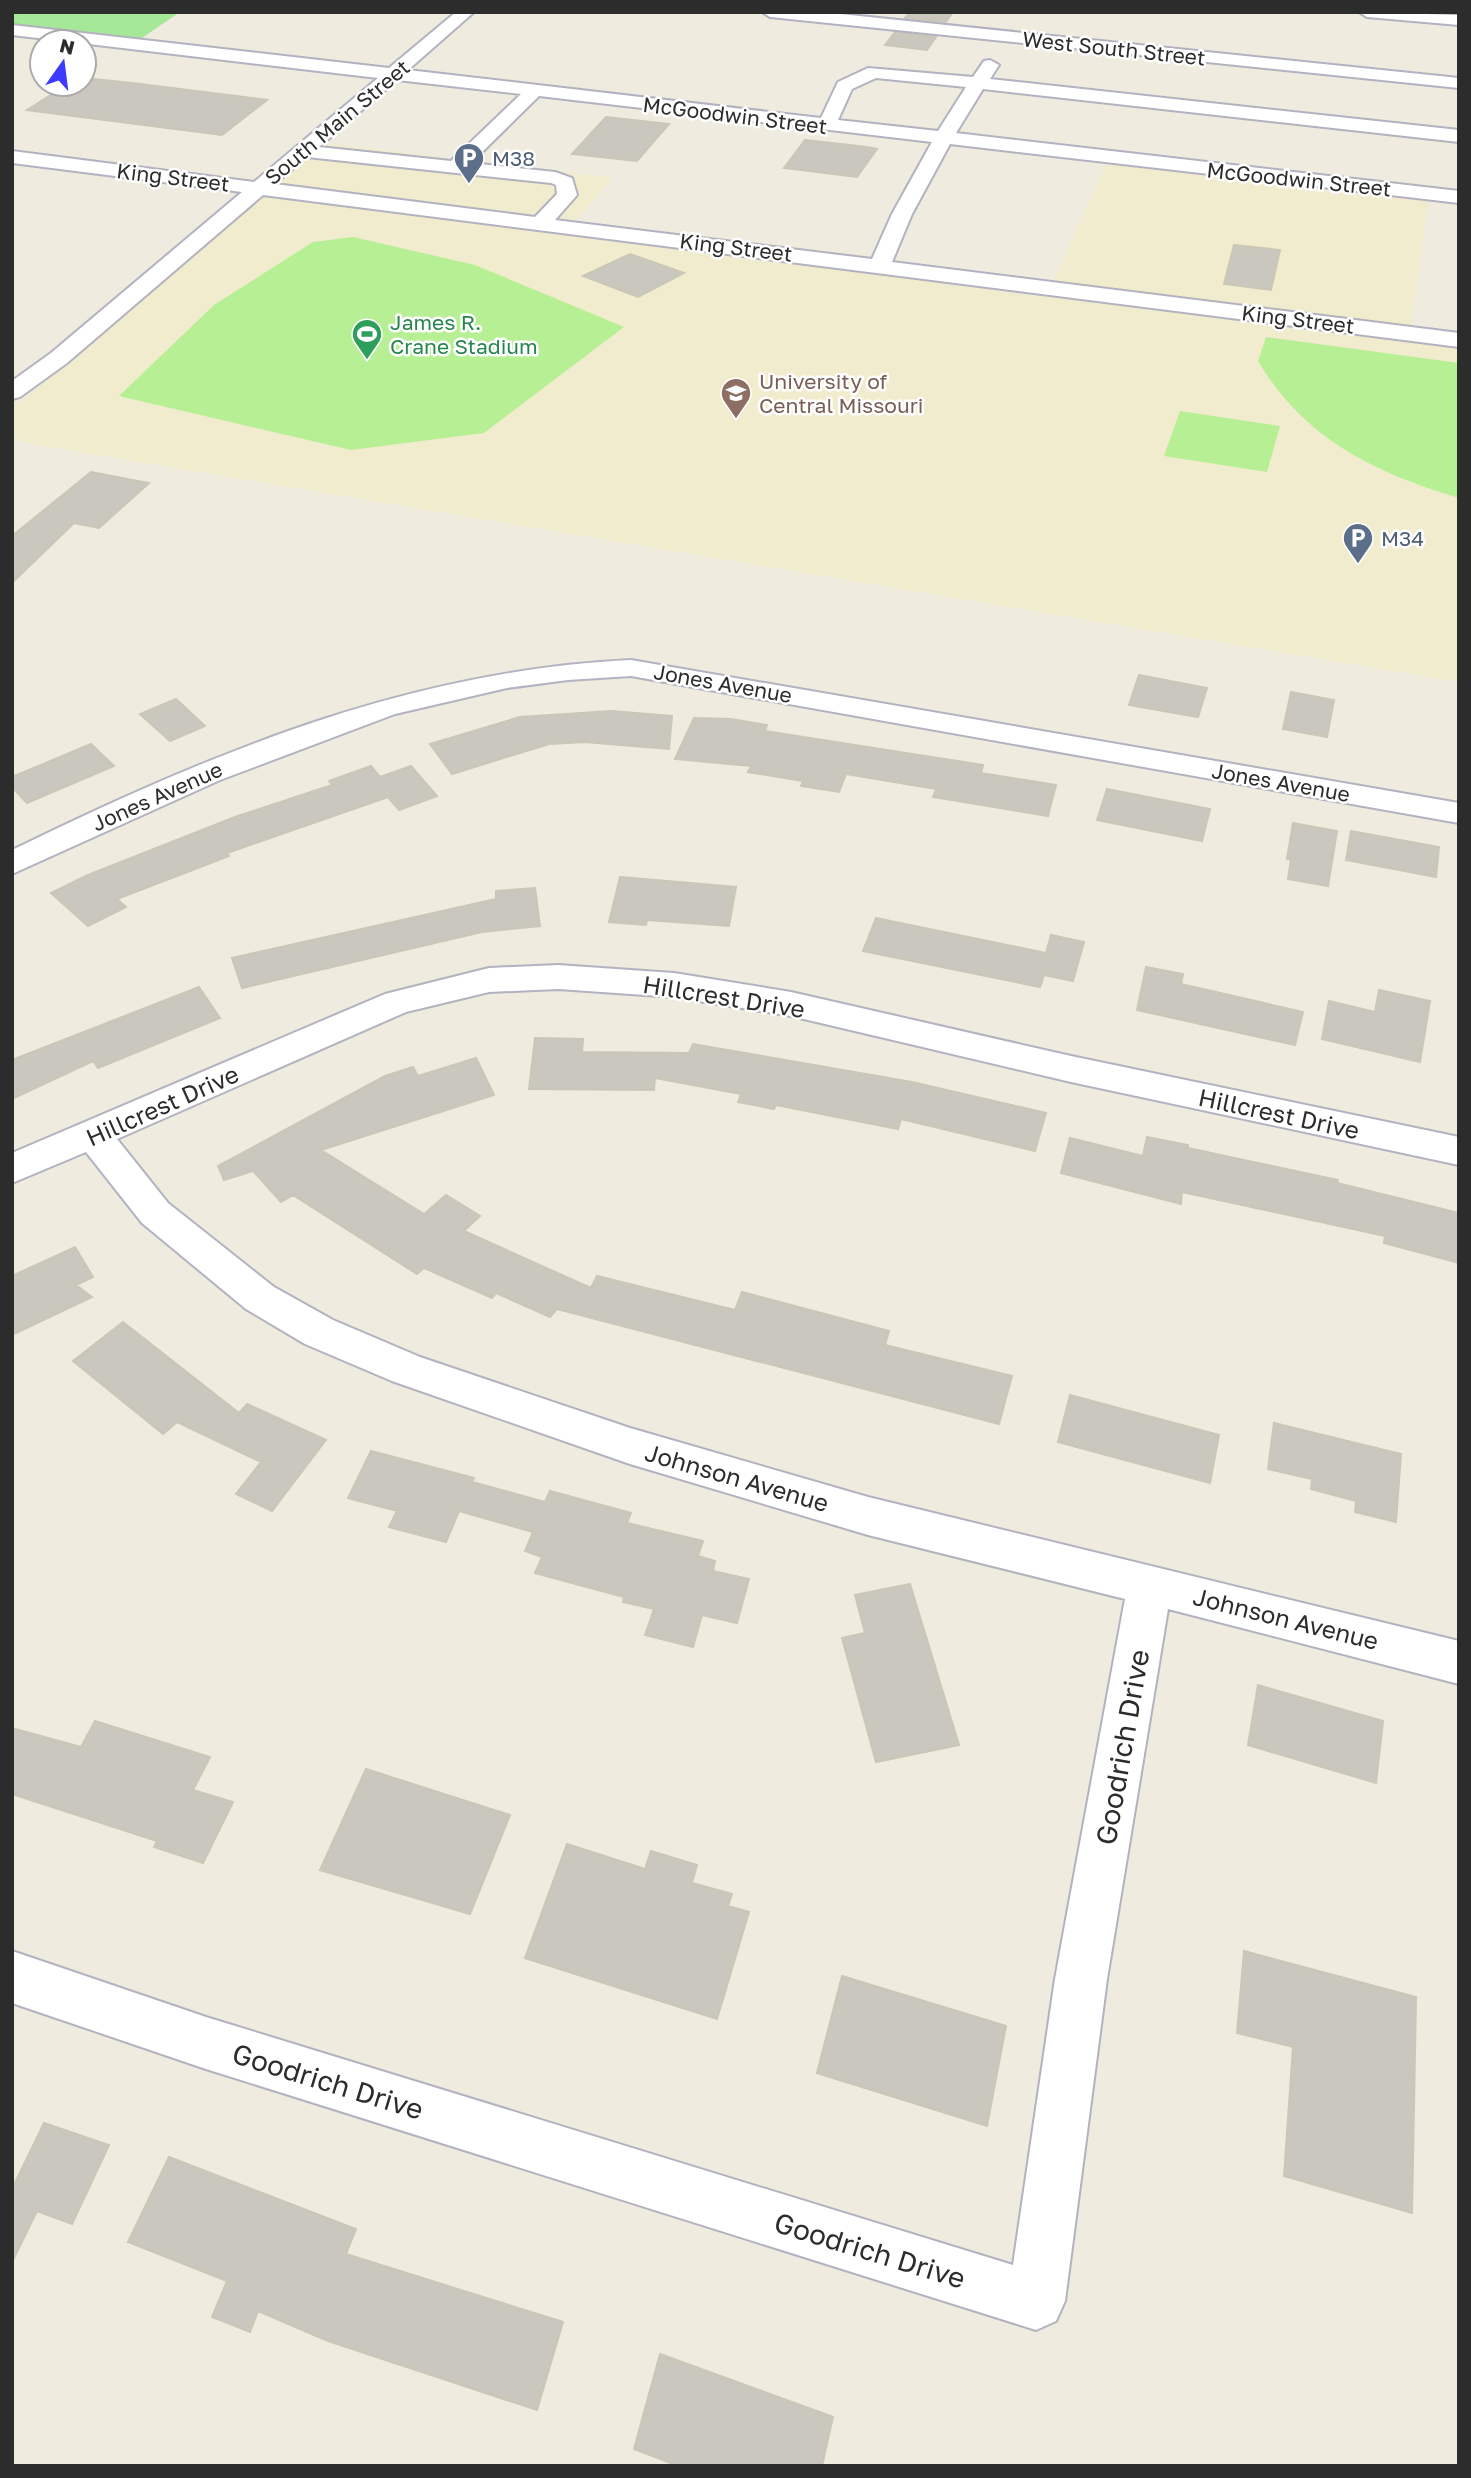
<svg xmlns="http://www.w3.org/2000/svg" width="1471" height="2478" viewBox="0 0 1471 2478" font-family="'Golos Text',sans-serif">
  <rect width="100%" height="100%" fill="#efebde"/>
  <path fill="#f1eccd" d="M323,143L613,178L567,230L1048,293L1107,162L1429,199L1409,339L1459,346V682L21,442L13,433L12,410Z"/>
  <path fill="#a4e898" d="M12,12H180L136,42L12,26Z"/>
  <path fill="#b7ef94" d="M353,237L475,265L624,327L484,433L351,450L119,396L214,305L313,242Z
    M1266,337L1459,363V498C1375,473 1304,439 1258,361Z
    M1180,411L1280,426L1267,472L1164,456Z"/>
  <path fill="#cac7be" stroke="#cac7b7" stroke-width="2" d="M910,12H953L946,22L905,18Z
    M895,32L936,37L927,50L885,45Z
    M84,78L132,83L267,100L222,135L27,110L68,84H84Z
    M606,117L669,124L637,161L572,154Z
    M805,140L867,147L877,149L857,177L784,168Z
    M1234,245L1280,250L1271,290L1224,284Z
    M630,254L684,273L638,297L583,276Z
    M91,472L149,483L99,528L74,523L12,583V536Z
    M1139,675L1207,688L1198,717L1129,705Z
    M1291,692L1334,700L1327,737L1283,729Z
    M176,699L205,726L170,741L140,714Z
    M611,711L672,716L669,749L585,742L549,744L452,774L430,744L520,717Z
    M694,718L731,719L767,725L765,731L983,765L981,773L1056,785L1048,816L933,797L936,789L846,774L839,792L801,786L803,781L748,772L751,766L675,759Z
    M91,744L114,766L27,803L12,787V777Z
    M371,766L380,777L411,766L437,796L399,810L388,797L227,853L229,856L117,899L126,907L88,926L51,893L88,875L235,817L332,785L329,781Z
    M1107,789L1210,809L1202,841L1097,820Z
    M1293,823L1337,831L1328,886L1288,879L1291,859H1287Z
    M1351,831L1439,847L1436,877L1346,860Z
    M620,877L736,887L729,926L647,920L646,925L609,922Z
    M535,888L540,926L482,932L242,988L232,958L496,899V891Z
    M876,918L1046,953L1051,935L1084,942L1073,981L1044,975L1040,987L863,951Z
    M1146,967L1183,974L1181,984L1303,1012L1295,1045L1137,1010Z
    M199,987L220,1018L98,1068L93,1061L12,1099V1060Z
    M1379,990L1430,1001L1420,1062L1322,1039L1329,1001L1375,1012Z
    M535,1038L583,1039L582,1052L689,1053L693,1044L912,1082L1046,1113L1035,1151L901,1119L898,1129L776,1105L774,1109L738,1102L741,1094L655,1078L654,1090L529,1089Z
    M476,1058L494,1095L321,1150L424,1214L446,1195L480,1216L464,1231L591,1288L597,1276L735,1310L742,1292L889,1331L885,1345L1012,1376L999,1424L557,1309L550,1317L496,1293L492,1298L424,1268L417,1274L293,1195L281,1202L253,1171L224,1180L218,1166L385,1076L413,1067L418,1076Z
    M1147,1137L1188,1145V1148L1338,1180L1337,1183L1459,1213V1263L1384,1243L1385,1236L1182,1192L1181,1204L1061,1173L1070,1138L1143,1156Z
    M75,1247L93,1277L76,1285L92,1297L12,1335V1276Z
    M123,1322L239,1413L247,1404L326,1440L272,1511L236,1494L261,1462L177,1422L163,1434L73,1361Z
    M1070,1395L1219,1435L1210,1483L1058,1442Z
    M1274,1423L1401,1454L1396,1522L1355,1512L1356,1501L1311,1489L1312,1479L1268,1469Z
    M371,1451L474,1478L472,1482L545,1502L550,1491L631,1513L627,1523L703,1541L698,1556L715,1561L713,1571L749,1579L737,1623L702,1615L693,1647L645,1635L654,1609L623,1602L624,1597L535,1573L542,1557L525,1551L533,1532L459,1511L446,1542L389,1527L397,1511L348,1498Z
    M910,1584L959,1745L876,1762L842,1638L865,1633L855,1595Z
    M1258,1685L1383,1721L1376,1783L1248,1745Z
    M95,1721L210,1757L193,1790L233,1802L203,1863L154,1847L157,1841L12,1794V1728L81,1747Z
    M366,1769L510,1815L470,1914L320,1870Z
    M567,1844L645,1869L651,1851L697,1865L692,1883L732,1894L728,1906L749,1912L717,2019L525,1958Z
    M1244,1951L1416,1997L1412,2213L1284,2176L1293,2047L1237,2033Z
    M842,1976L1006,2026L987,2126L817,2073Z
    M44,2123L109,2145L72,2224L37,2211L12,2262V2189Z
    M169,2157L356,2229L346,2254L563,2322L537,2410L328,2341L258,2311L250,2332L212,2317L227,2281L128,2242Z
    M660,2354L833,2417L822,2466H678L634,2449Z"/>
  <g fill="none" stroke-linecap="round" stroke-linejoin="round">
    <g stroke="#b2b2c1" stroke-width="4">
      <path id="minor" d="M456,12H474L408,70L821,118L838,82L868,68L973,77L984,61L990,60L999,65L990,79L1459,130V142L983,89L956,133L1459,191V203L950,144L912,214L892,262L1459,333V347L263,195L67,363L20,397L12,399V381L51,353L242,192L12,163V151L254,182L378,78L12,35V25L389,68ZM876,78L966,87L938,131L838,120L852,89ZM397,80L521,94L451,161L319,147ZM539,96L932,142L892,214L872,259L555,220L577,195L572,178L555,172L471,163ZM307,157L551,183L556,185L557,194L535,217L275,184Z
        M762,12H821L1459,78V88L770,17Z
        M1359,12L1459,15V25L1367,17Z
        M631,660L1459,803V823L631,676L568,680L507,688L395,714L220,780L12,874V850L35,839C225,747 418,670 631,660Z
        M558,965L674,973L791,992L1071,1056L1459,1137V1165L1071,1082L791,1016L674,997L558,989L489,992L406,1012L117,1139L168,1203L274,1287L333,1320L420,1357L630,1428L868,1497L1459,1641V1684L1168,1609L1107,1979L1065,2301L1056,2321L1036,2330L206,2069L12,2003V1951L206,2017L1013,2265L1055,1979L1125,1599L868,1535L630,1464L392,1381L305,1344L246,1309L142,1223L86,1152L12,1183V1153L385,994L489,968Z"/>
    </g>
    <use href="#minor" fill="#fff" fill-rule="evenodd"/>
  </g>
  <defs>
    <g id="parking-pin" transform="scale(1.575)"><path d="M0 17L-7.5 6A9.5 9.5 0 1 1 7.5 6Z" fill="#5c6f8a" stroke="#fff"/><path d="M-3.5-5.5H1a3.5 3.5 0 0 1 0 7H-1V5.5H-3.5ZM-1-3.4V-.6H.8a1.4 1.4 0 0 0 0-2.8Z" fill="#fff"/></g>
    <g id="stadium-pin" transform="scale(1.575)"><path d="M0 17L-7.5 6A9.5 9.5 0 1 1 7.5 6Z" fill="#2e9e5b" stroke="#fff"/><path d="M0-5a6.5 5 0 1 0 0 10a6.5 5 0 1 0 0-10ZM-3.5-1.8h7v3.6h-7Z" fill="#fff"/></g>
    <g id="university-pin" transform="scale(1.575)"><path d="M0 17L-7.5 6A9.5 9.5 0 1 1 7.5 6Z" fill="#8d6e63" stroke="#fff"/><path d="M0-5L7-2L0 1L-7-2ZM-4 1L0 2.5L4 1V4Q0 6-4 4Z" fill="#fff"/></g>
  </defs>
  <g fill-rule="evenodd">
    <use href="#parking-pin" x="469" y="158"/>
    <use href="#stadium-pin" x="367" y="334"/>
    <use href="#university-pin" x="736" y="393"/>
    <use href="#parking-pin" x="1358" y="538"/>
  </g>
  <g text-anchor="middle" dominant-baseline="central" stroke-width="5" stroke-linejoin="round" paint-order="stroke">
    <g font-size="21" fill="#2c2c2c" stroke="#fff">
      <text transform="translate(1114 48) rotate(6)">West South Street</text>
      <text transform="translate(735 115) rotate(7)">McGoodwin Street</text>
      <text transform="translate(337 122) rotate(-40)">South Main Street</text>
      <text transform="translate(173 177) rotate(7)">King Street</text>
      <text transform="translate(1299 179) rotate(6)">McGoodwin Street</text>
      <text transform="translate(736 247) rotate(7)">King Street</text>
      <text transform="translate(1298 319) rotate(7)">King Street</text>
      <text transform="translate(723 683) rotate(10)">Jones Avenue</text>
      <text transform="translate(1281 782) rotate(10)">Jones Avenue</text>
      <text transform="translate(157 796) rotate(-24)">Jones Avenue</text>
    </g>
    <g font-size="21" fill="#4e5e75" stroke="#fff" text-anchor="start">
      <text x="492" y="158">M38</text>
      <text x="1381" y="538">M34</text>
    </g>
    <g font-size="21" fill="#27864d" stroke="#fff" text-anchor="start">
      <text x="390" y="322">James R.<tspan x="390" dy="24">Crane Stadium</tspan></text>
    </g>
    <g font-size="21" fill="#785e54" stroke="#fff" text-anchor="start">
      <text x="759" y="381">University of<tspan x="759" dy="24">Central Missouri</tspan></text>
    </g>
    <g font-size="24" fill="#2c2c2c" stroke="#fff">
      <text transform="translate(724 996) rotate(9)">Hillcrest Drive</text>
      <text transform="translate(162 1105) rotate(-24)">Hillcrest Drive</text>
      <text transform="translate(1279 1113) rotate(12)">Hillcrest Drive</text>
      <text transform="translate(737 1477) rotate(16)">Johnson Avenue</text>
      <text transform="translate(1286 1618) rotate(14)">Johnson Avenue</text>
    </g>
    <g font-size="28" fill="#2c2c2c" stroke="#fff">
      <text transform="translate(1122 1747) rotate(-80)">Goodrich Drive</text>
      <text transform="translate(328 2081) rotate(17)">Goodrich Drive</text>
      <text transform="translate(870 2250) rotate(17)">Goodrich Drive</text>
    </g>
  </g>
  <rect width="1471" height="2478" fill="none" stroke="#2c2c2c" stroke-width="28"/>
  <g transform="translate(63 63) rotate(14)"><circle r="33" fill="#ffffff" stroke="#ababab" stroke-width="2"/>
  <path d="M0-5L12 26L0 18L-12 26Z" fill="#3c3bff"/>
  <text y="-10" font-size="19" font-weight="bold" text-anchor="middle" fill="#2c2c2c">N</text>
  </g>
</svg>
